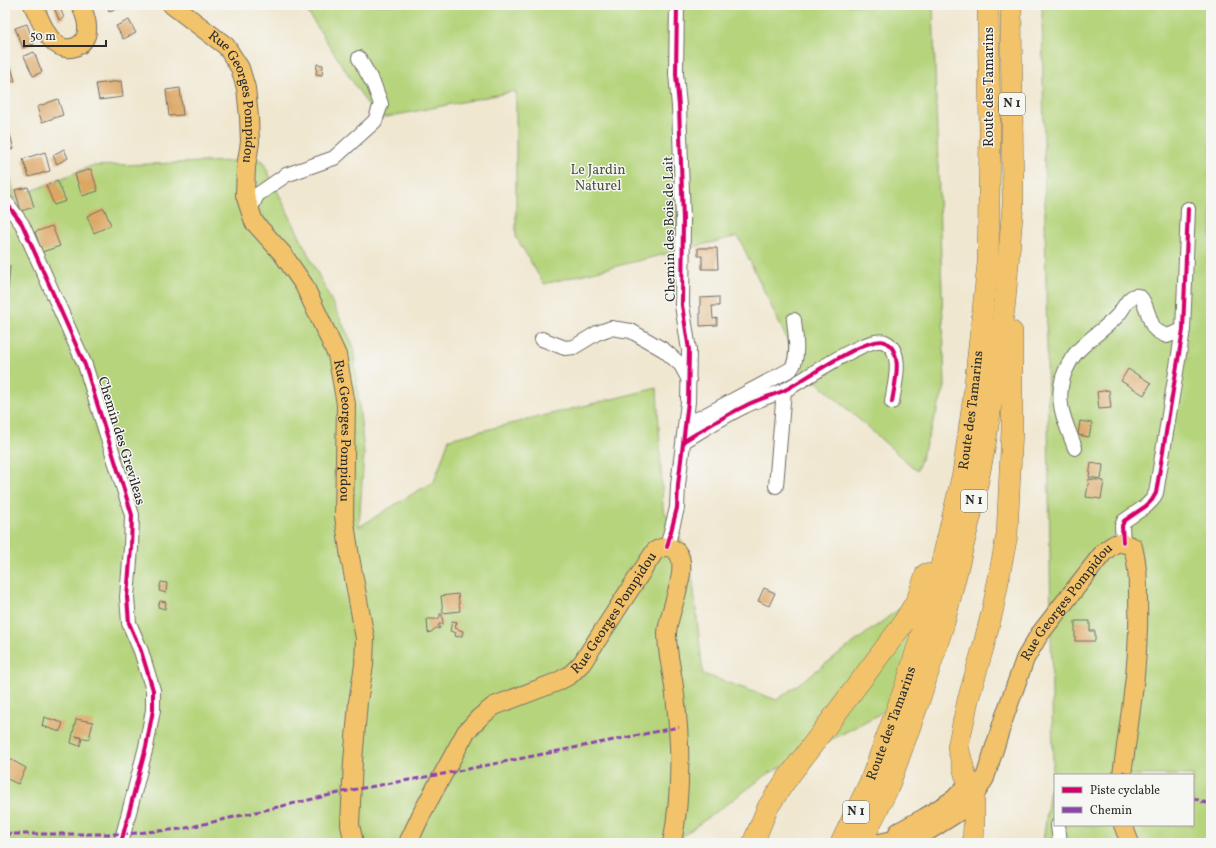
<svg xmlns="http://www.w3.org/2000/svg" width="1216" height="848" viewBox="0 0 1216 848" font-family="Vollkorn,serif">
  <rect width="100%" height="100%" fill="#f6f6f2"/>
  <filter id="ink" filterUnits="userSpaceOnUse"><feTurbulence type="fractalNoise" baseFrequency=".025" numOctaves="2"/><feDisplacementMap in="SourceGraphic" scale="8" xChannelSelector="R" yChannelSelector="G"/><feConvolveMatrix kernelMatrix="1 2 1 2 8 2 1 2 1" color-interpolation-filters="sRGB"/></filter>
  <filter id="wash" filterUnits="userSpaceOnUse"><feTurbulence type="fractalNoise" baseFrequency=".012" numOctaves="4" result="noise"/><feDisplacementMap in="SourceGraphic" scale="16" xChannelSelector="R" yChannelSelector="G"/><feGaussianBlur stdDeviation="0.9" result="paint"/><feColorMatrix in="noise" values="0 0 0 0 0 0 0 0 0 0 0 0 0 0 0 0 0 1.4 0 .05"/><feComposite in="paint" operator="in"/></filter>
  <g filter="url(#wash)">
    <rect width="100%" height="100%" fill="#f0e7d0"/>
    <path fill="#b5d47b" stroke="#708053" fill-rule="evenodd" d="M303,5H933L945,387L917,471L800,367L738,236L544,284L516,237V91L377,119Z
      M1042,5H1211V843H1043L1053,764ZM1055,775H1193V825H1055Z
      M5,155L15,198L91,166L262,160L353,345L364,453L359,527L414,493L434,482L449,439L657,388L663,509L690,555L703,674L777,700L915,597L933,685L768,774L673,843H5Z"/>
    <g id="blocks">
      <path fill="#dca664" d="M53,5H59L64,18L59,20Z
        M107,5H122V7L109,11Z
        M129,20L136,33L123,39L116,26Z
        M27,24L34,44L23,48L15,28Z
        M34,52L42,72L33,76L24,56Z
        M317,64L323,65L322,75L316,74Z
        M11,67L15,81L5,84V69Z
        M121,81L123,97L99,100L96,84Z
        M180,88L183,115L169,116L166,90Z
        M58,99L63,115L42,122L37,107Z
        M7,124L14,149L5,151V125Z
        M64,149L68,158L57,164L53,155Z
        M45,152L50,171L29,177L23,159Z
        M91,169L98,191L82,196L75,174Z
        M57,180L66,201L54,205L46,185Z
        M28,187L34,207L21,211L15,190Z
        M104,208L111,225L94,233L87,216Z
        M52,226L60,246L42,252L35,232Z
        M698,248H717L718,269H702V256H698Z
        M5,265L10,266L8,291L5,290Z
        M719,297V306H712L713,319L717,318V325L700,326V298Z
        M1128,369L1151,383L1144,395L1121,381Z
        M1109,390L1111,408L1099,409L1097,392Z
        M1080,421L1092,423L1089,437L1078,435Z
        M1091,463L1103,465L1101,479L1089,477Z
        M1089,479L1104,481L1101,499L1086,497Z
        M161,582L167,583L166,593L159,591Z
        M764,588L775,593L769,606L758,601Z
        M458,594L460,611L443,613L441,596Z
        M160,601L166,602L165,609L158,607Z
        M440,614H442L443,624H439L438,627H440L439,629L436,628L431,632L428,633L427,619H438L440,616Z
        M452,621L457,622L455,628L463,631L462,636H459L458,637L455,636L456,633L450,631Z
        M1075,621H1090V631H1095V641H1075Z
        M44,717L63,723L60,732L42,726Z
        M76,719L93,722L89,739L75,736L82,738L80,746L71,743Z
        M8,758L26,768L18,784L5,778V765Z"/>
    </g>
  </g>
  <g filter="url(#ink)">
    <use href="#blocks" fill-opacity="0" stroke="#706d65" stroke-width="1"/>
    <g fill="none" stroke-linecap="round" stroke-linejoin="round">
      <g stroke="#706d65" stroke-width="16">
        <path id="minor" d="M5,201L22,224L85,365L132,515L131,548L127,597L129,623L141,651L153,690V710L146,747L121,843
          M250,210L257,195L286,175L334,158L375,121L381,104L374,85L359,58
          M542,339L565,348L574,347L597,333L611,328L631,331L664,350L681,365L689,380
          M685,426L791,369C800,358 795,333 794,320
          M684,441C704,429 724,416 745,406C758,399 772,396 785,390C803,381 869,334 885,342C905,352 894,386 892,402
          M1075,448C1066,423 1055,404 1063,377C1066,369 1070,360 1076,353C1088,339 1105,329 1117,316C1123,311 1128,294 1138,296C1145,297 1149,321 1154,328C1157,332 1162,334 1167,336L1183,330
          M776,486L784,390
          M1123,542L1122,526L1124,521L1146,506L1152,500L1156,493L1183,330L1188,209
          M667,547L677,508L678,485L688,402L689,350L682,305L683,220L679,106L676,74L677,5
          M1058,825L1060,843"/>
      </g>
      <g stroke="#706d65" stroke-width="20">
        <g id="major">
          <path d="M33,5C38,15 45,33 52,40C66,56 89,47 87,26C87,19 83,11 81,5"/>
          <path id="s1" d="M172,5L226,46L240,68L246,88L249,117L250,142L246,167L245,195L254,222L282,253L304,285L337,355L346,404L344,516L350,557L365,638L364,665L358,702L353,761L350,825L354,843"/>
          <path d="M1123,825L1130,843"/>
          <path d="M898,832L924,818L954,799L967,785"/>
          <path id="s2" d="M408,843L423,811L466,732L479,718L494,706L557,682L570,675L582,663L655,551C663,546 670,545 677,552C691,568 667,614 667,634C667,655 673,674 675,695C681,745 682,794 672,843"/>
          <path id="s3" d="M879,843L917,835L930,830L957,813L974,796L985,778L1004,718L1025,659L1039,635L1103,553C1115,542 1118,540 1133,547C1138,565 1138,581 1138,599C1140,658 1130,716 1122,775"/>
        </g>
      </g>
      <g stroke="#706d65" stroke-width="22">
        <g id="highway">
          <path d="M753,843L768,807L784,783L900,628L917,600L926,574"/>
          <path id="s4" d="M841,843L870,782L908,679L941,566L963,473L973,402L988,263L990,134L988,5"/>
          <path d="M861,843L888,788L918,704L944,623L972,510L985,445L996,373L1005,301L1013,204L1011,5"/>
          <path d="M973,843L974,824V796L965,774L958,747L968,700L983,648L993,608L1007,535L1012,429V332"/>
        </g>
      </g>
      <use href="#minor" stroke="#fff" stroke-width="14"/>
      <use href="#major" stroke="#f2c36a" stroke-width="18"/>
      <use href="#highway" stroke="#f2c36a" stroke-width="21"/>
      <path stroke="#8e44ad" stroke-width="3" stroke-dasharray="6 3" stroke-linecap="butt" d="M1122,772L1130,775
        M1193,798L1211,805
        M5,834H124L182,829L352,790L443,774L679,727"/>
      <g stroke="#f6f6f2" stroke-width="6">
        <path id="cycleway" d="M5,201L22,224L85,365L132,515L131,548L127,597L129,623L141,651L153,690V710L146,747L121,843
          M684,441C704,429 724,416 745,406C758,399 772,396 785,390C803,381 869,334 885,342C905,352 894,386 892,402
          M1123,542L1122,526L1124,521L1146,506L1152,500L1156,493L1183,330L1188,209
          M667,547L677,508L678,485L688,402L689,350L682,305L683,220L679,106L676,74L677,5"/>
      </g>
      <use href="#cycleway" stroke="#d6006c" stroke-width="4"/>
    </g>
  </g>
  <g text-anchor="middle" dominant-baseline="central" stroke-width="3" stroke-linejoin="round" paint-order="stroke">
    <g fill="#f6f6f2" stroke="#686867" stroke-width="1">
      <rect x="999" y="93" width="26" height="22" rx="3"/>
      <rect x="961" y="490" width="26" height="22" rx="3"/>
      <rect x="843" y="801" width="26" height="22" rx="3"/>
    </g>
    <g font-size="13" font-weight="bold" fill="#2b2b2b">
      <text x="1012" y="104">N 1</text>
      <text x="974" y="501">N 1</text>
      <text x="856" y="812">N 1</text>
    </g>
    <g font-size="14" fill="#2b2b2b" stroke="#f6f6f2">
      <text transform="translate(989 87) rotate(-90)">Route des Tamarins</text>
      <text stroke="none"><textPath href="#s1" startOffset="119">Rue Georges Pompidou</textPath></text>
      <text transform="translate(670 229) rotate(-91)">Chemin des Bois de Lait</text>
      <text stroke="none"><textPath href="#s4" startOffset="454">Route des Tamarins</textPath></text>
      <text stroke="none"><textPath href="#s1" startOffset="485">Rue Georges Pompidou</textPath></text>
      <text transform="translate(121 441) rotate(73)">Chemin des Grevileas</text>
      <text stroke="none"><textPath href="#s3" startOffset="326">Rue Georges Pompidou</textPath></text>
      <text stroke="none"><textPath href="#s2" startOffset="322">Rue Georges Pompidou</textPath></text>
      <text stroke="none"><textPath href="#s4" startOffset="130">Route des Tamarins</textPath></text>
    </g>
    <g font-size="14" fill="#4e553f" stroke="#f6f6f2">
      <text x="598" y="170">Le Jardin<tspan x="598" dy="16">Naturel</tspan></text>
    </g>
  </g>
  <rect width="1216" height="848" fill="none" stroke="#f6f6f2" stroke-width="20"/>
  <rect x="1054" y="774" width="140" height="52" fill="#f6f6f2" stroke="#a5a5a2"/>
  <rect x="1062" y="787" width="20" height="6" fill="#d6006c" stroke="#a5a5a2"/>
  <text x="1090" y="794" font-size="12" fill="#2b2b2b">Piste cyclable</text>
  <rect x="1062" y="807" width="20" height="6" fill="#8e44ad" stroke="#a5a5a2"/>
  <text x="1090" y="814" font-size="12" fill="#2b2b2b">Chemin</text>
  <path d="M24 40v6h82v-6" fill="none" stroke="#2b2b2b" stroke-width="2"/>
  <text x="30" y="40" font-size="12" fill="#2b2b2b" stroke="#f6f6f2" stroke-width="3" paint-order="stroke">50 m</text>
</svg>
